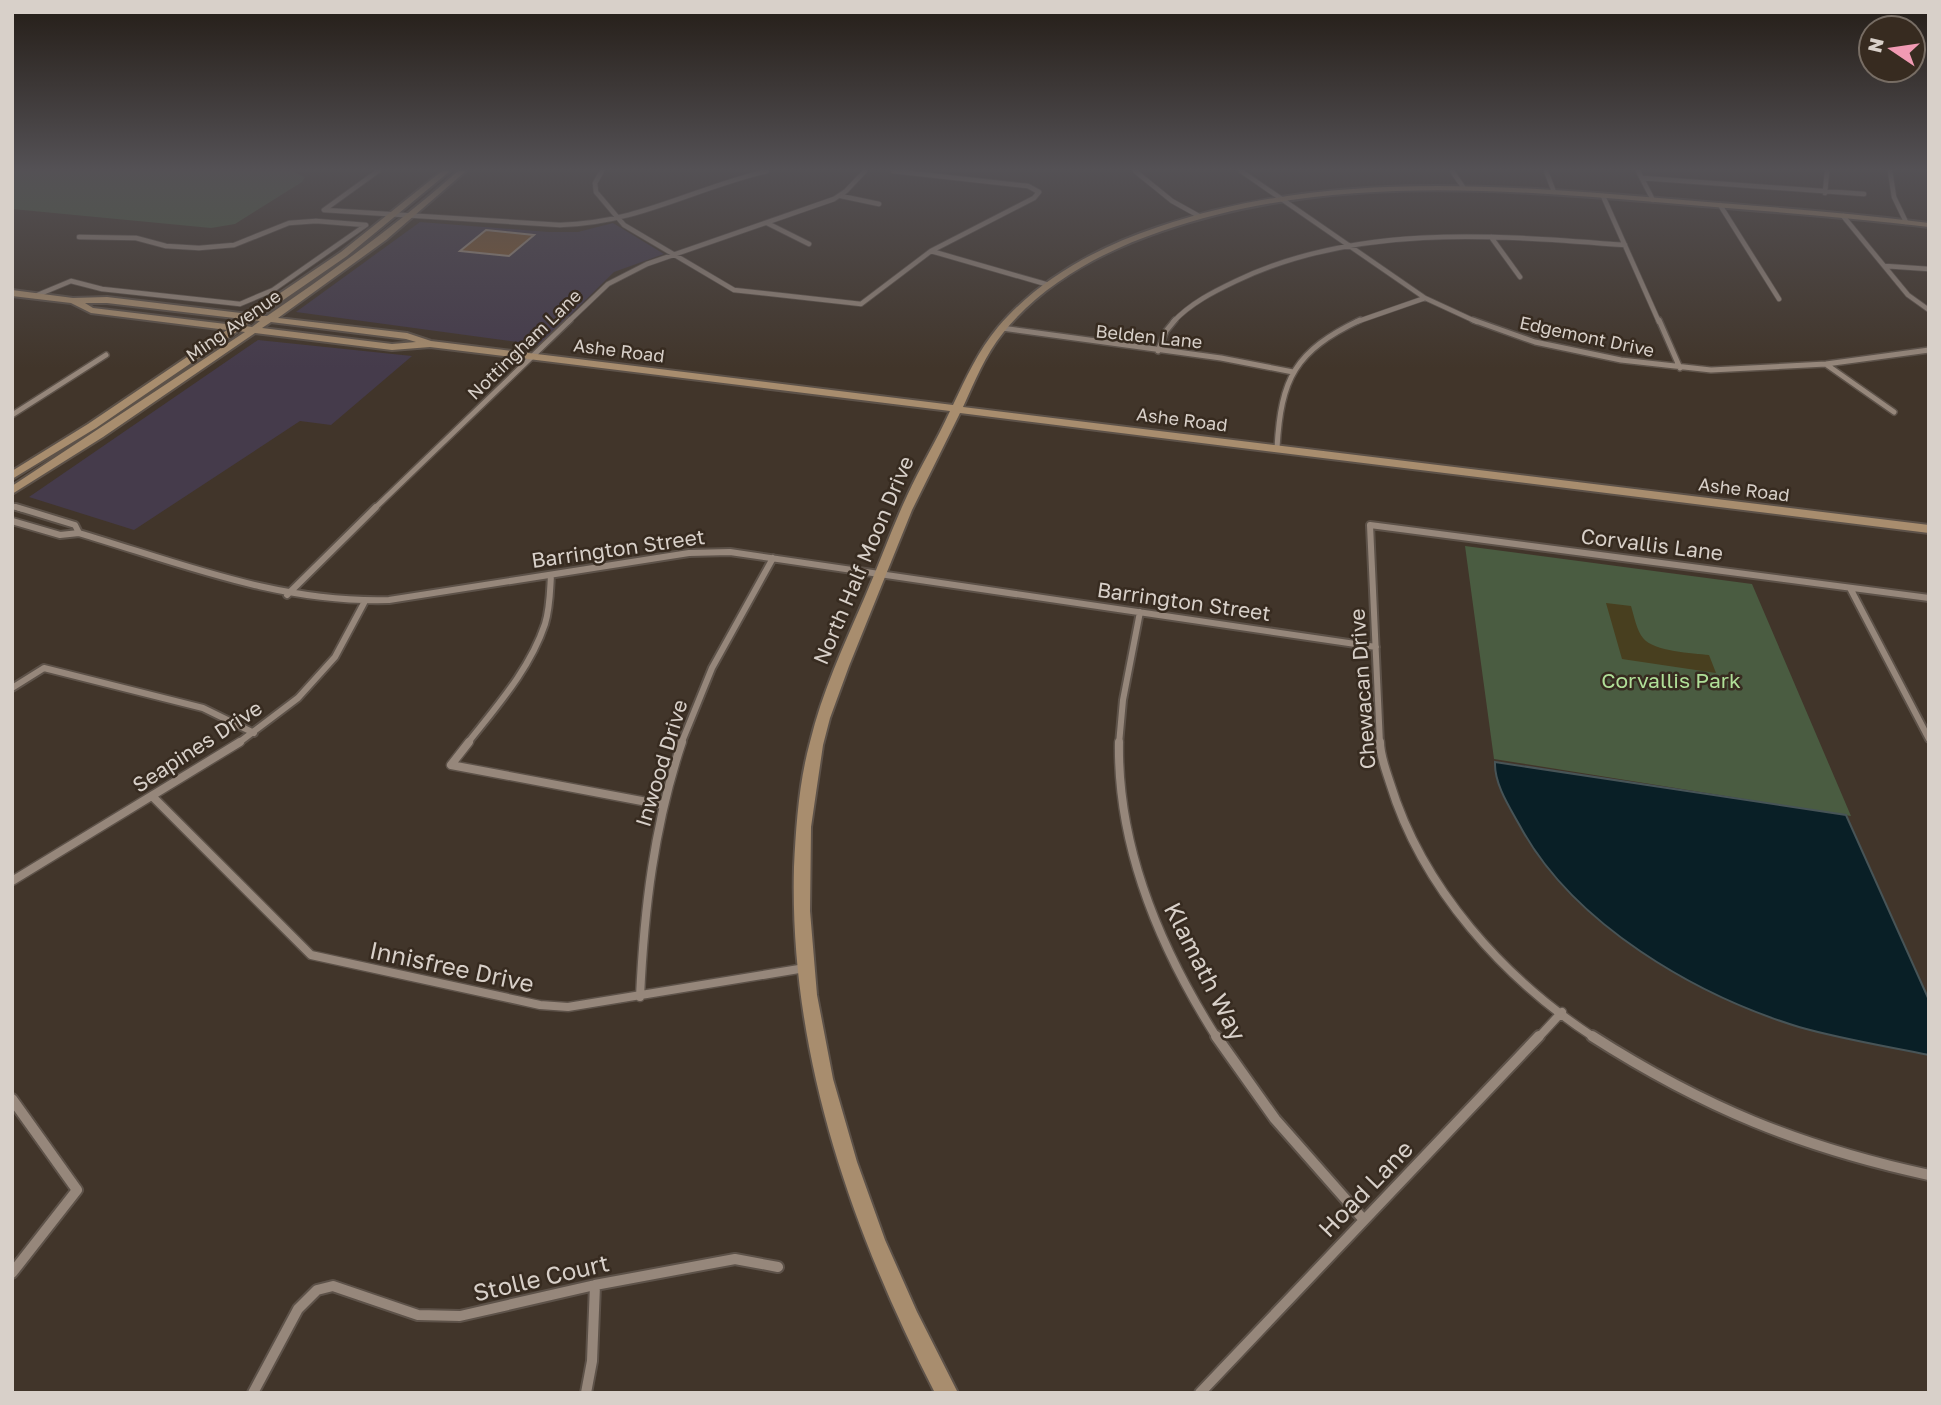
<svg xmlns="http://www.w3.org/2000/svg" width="1941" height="1405" viewBox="0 0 1941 1405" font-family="'Golos Text',sans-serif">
  <rect width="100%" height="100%" fill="#41352a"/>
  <path fill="#453b4b" d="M420,222L549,232H578L613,223L664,254L614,272L540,345L296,312Z
    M258,340L412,356L331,425L300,421L134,530L29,497Z"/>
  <path fill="#4a5c41" d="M12,171H292L305,177L302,182L235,224L211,228L12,209Z
    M1465,546L1752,584L1851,816L1494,759Z"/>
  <path fill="#483f1f" d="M1606,603L1631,606C1634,616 1637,631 1643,638C1654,652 1693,653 1709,655L1716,673L1622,659Z"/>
  <path fill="#091f26" stroke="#475457" stroke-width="2" d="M1495,762L1846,815L1929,1000V1055C1885,1046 1841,1039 1799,1027C1695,995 1573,924 1520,826C1510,808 1494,784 1495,762Z"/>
  <path fill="#805730" stroke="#a09184" stroke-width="2" d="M486,230L534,235L509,256L460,251Z"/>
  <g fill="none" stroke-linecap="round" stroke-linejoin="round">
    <g stroke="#5d5249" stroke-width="6">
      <path id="street-far4" d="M378,171L324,210L560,225C639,223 694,188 767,171
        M602,171L595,183L596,192L624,225L734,290L861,304L931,251L1034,198L1039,192L1028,186L893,171
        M1135,171L1172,201L1199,216
        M1241,171L1425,298L1477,322
        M1452,171L1463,187
        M1546,171L1554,192
        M1638,171L1653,200
        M1890,171L1894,197L1906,222
        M1642,178L1864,194
        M1825,193L1827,171
        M841,196L879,204
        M1603,196L1659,322
        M1720,205L1779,299
        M1843,216L1908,295L1929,310
        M767,223L809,244
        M1491,237L1520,277
        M931,251L1049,285
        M1885,266L1929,269
        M35,296L71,281L102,289L240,304L273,290L366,225L316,221L289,223L234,245L199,248L166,246L136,238L79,237
        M568,322L608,284L647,264L834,199L846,191L865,171
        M1173,322C1191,303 1213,292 1236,281C1357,223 1495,235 1625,245
        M1356,322L1425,298"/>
    </g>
    <g stroke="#5d5249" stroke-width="8">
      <path id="street-far3" d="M1473,320L1535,342L1621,360L1711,370L1826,364L1929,350
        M1659,320L1680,368
        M1002,328L1221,358L1293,372
        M1158,351L1166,331L1175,320
        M1827,365L1894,412
        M12,415L106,355
        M1277,448C1281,378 1295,351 1360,320
        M12,506L22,509
        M374,509L570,320"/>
    </g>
    <g stroke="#5d5249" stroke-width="10">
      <path id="street-far2" d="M16,507L75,525L79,533
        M12,521L60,535L79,533C183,564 278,603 389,600L689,553L730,552L1376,647
        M1850,588L1929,739
        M287,595L376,507
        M12,688L44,668L203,708L254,733
        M237,744L298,698L335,657L364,603
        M467,744C496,707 530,669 545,624C550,608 550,591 551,575
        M681,744L712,668L773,558
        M1119,744L1123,700L1140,612
        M1380,744L1370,525L1929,598"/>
    </g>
    <g stroke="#5d5249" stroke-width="11">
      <path id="street-far1" d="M469,742L451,765L663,805
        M1119,742C1117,847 1161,950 1217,1038
        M1380,742C1380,756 1386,770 1390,783C1422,888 1504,979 1595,1038
        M153,797L311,955L540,1005L568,1007L805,968
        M12,881L240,742
        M640,997C644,910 654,825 682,742
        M1538,1038L1562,1012"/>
    </g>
    <g stroke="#5d5249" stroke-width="14">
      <path id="street" d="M1216,1036L1275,1119L1364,1220
        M1592,1036C1703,1107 1800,1147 1929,1175
        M12,1099L77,1190L12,1273
        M253,1393L298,1309L317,1290L333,1286L418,1315L460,1316L595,1285L735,1259L778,1267
        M586,1393L592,1361L595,1285
        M1200,1393L1539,1036"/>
    </g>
    <g stroke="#5d5249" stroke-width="4">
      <path id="secondary" d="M442,171H450L347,256L260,316H267C333,271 398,224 458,171H466L386,240L278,318L407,333L431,341L953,405C966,378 978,351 998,327C1040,278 1098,247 1158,227C1320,171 1490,184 1659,198C1749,206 1839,211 1929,223V227C1838,216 1746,210 1655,202C1489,188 1321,176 1162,231C1103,251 1043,283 1003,333C985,355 975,381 963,407L1929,525V533L960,413L912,510L849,666L830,718L823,745L811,827L810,911L817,995L833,1079L857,1162L885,1240L917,1312L958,1393H935C851,1229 789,1053 794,867C796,826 799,782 810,742C822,692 844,645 864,599C879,565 891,530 907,496C920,467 937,440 950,411L430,347L392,350L255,333L103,437L12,494V486L245,332L238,331L96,428L12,479V471L88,424L227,330L91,313L71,303L12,296V290L73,298L107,297L249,314L341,252ZM85,303H107L243,319L234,325L93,308ZM253,320L260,321L252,327L245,326ZM271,322L406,339L416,342L392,344L262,328Z"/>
    </g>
    <use href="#street-far4" stroke="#96877b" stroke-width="4.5"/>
    <use href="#street-far3" stroke="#96877b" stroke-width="5"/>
    <use href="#street-far2" stroke="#96877b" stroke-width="6"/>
    <use href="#street-far1" stroke="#96877b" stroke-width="8"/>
    <use href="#street" stroke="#96877b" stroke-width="10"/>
    <use href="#secondary" fill="#a88d6e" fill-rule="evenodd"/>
  </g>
  <linearGradient id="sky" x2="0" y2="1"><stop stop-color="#241d17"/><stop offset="0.46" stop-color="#545155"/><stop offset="1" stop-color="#545155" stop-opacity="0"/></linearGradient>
  <rect width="1941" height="368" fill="url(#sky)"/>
  <g text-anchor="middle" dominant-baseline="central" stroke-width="5" stroke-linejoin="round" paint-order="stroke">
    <g font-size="18" fill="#d8d0c9" stroke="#372b20">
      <text transform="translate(233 325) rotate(-35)">Ming Avenue</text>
      <text transform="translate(1149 336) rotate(6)">Belden Lane</text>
      <text transform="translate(1587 336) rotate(12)">Edgemont Drive</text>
      <text transform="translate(524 344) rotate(-44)">Nottingham Lane</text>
      <text transform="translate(619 350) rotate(7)">Ashe Road</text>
      <text transform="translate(1182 419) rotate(7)">Ashe Road</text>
      <text transform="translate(1744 489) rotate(7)">Ashe Road</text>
    </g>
    <g font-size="21" fill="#d8d0c9" stroke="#372b20">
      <text transform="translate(1652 544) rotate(7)">Corvallis Lane</text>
      <text transform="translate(618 548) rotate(-8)">Barrington Street</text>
      <text transform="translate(863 560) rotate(-67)">North Half Moon Drive</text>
      <text transform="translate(1184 601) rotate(8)">Barrington Street</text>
      <text transform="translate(1362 689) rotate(-94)">Chewacan Drive</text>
      <text transform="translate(197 746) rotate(-33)">Seapines Drive</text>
      <text transform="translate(661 763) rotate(-73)">Inwood Drive</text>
    </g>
    <g font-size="21" fill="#b0df98" stroke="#372b20">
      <text x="1671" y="680">Corvallis Park</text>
    </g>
    <g font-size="24" fill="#d8d0c9" stroke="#372b20">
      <text transform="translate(452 966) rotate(12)">Innisfree Drive</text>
      <text transform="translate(1206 971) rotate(63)">Klamath Way</text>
      <text transform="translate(1365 1188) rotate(-46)">Hoad Lane</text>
      <text transform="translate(541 1277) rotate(-13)">Stolle Court</text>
    </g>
  </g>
  <rect width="1941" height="1405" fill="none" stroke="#d8d0c9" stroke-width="28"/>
  <g transform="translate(1892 49) rotate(283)"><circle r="33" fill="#372b20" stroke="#776d64" stroke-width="2"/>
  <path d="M0-5L12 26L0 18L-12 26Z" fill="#f19ab3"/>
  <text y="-10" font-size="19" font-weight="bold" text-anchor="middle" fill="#d8d0c9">N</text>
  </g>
</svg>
